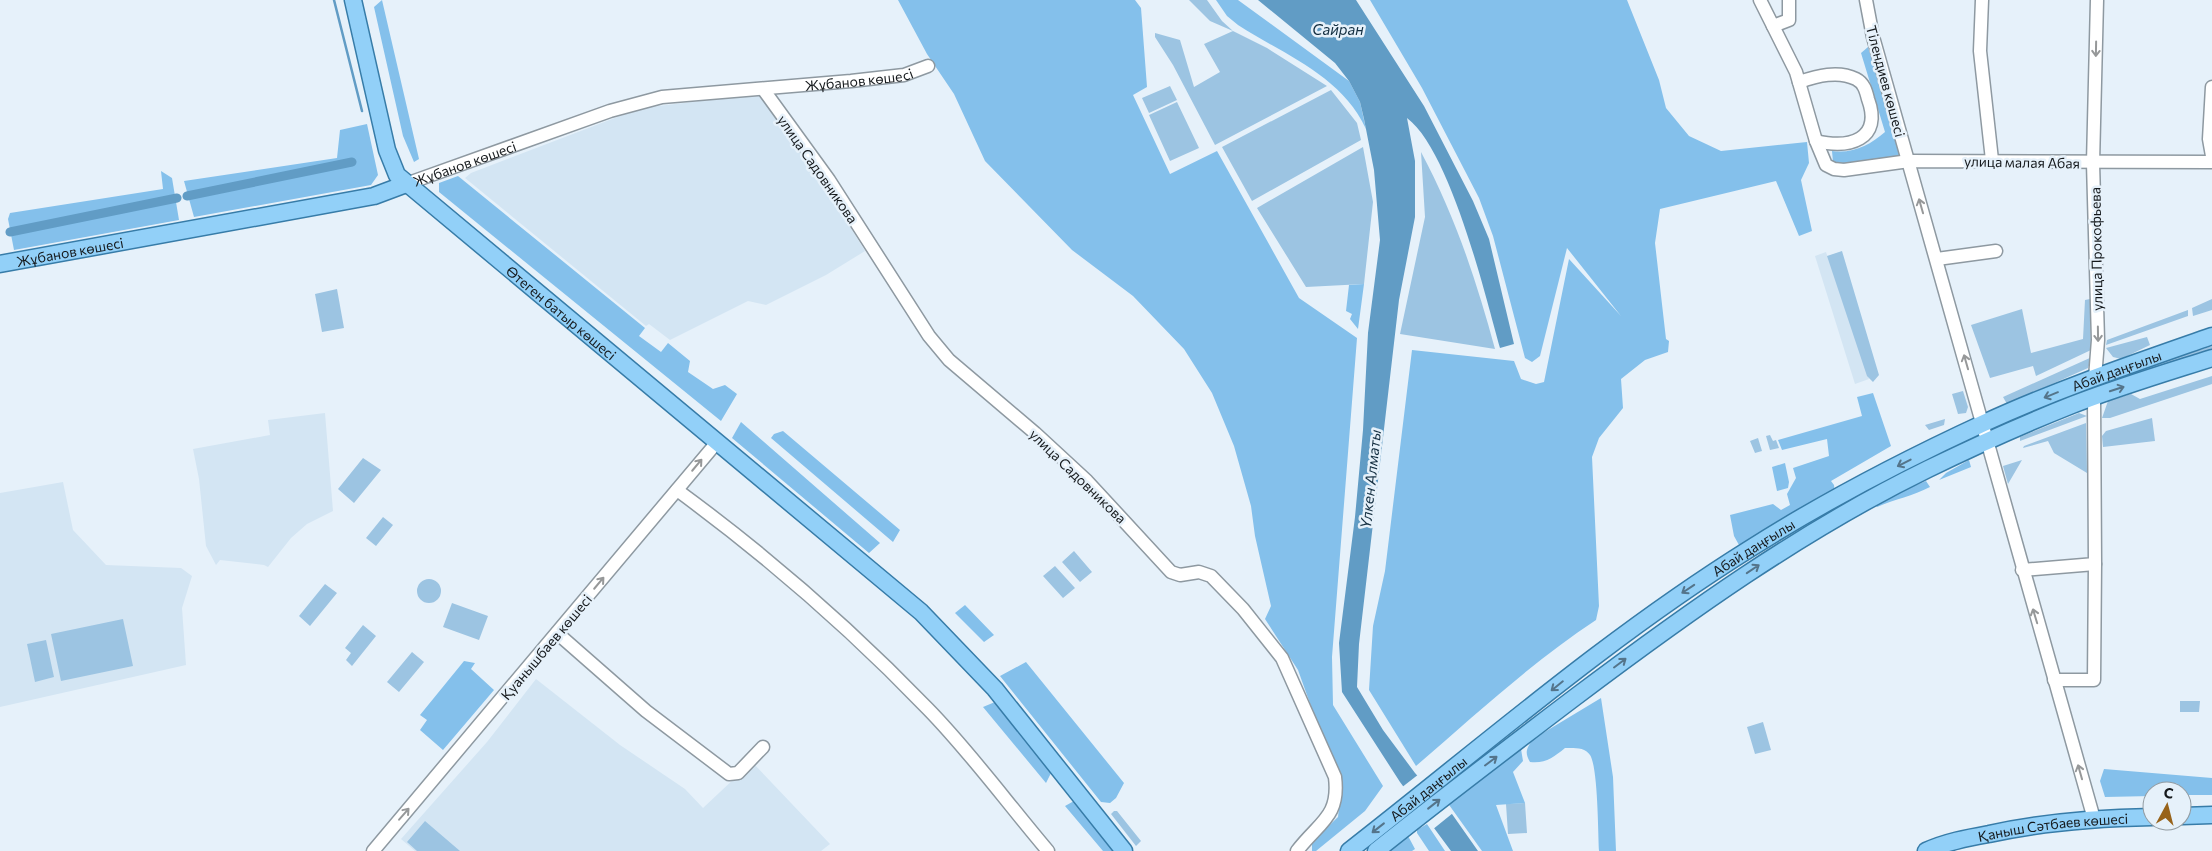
<svg xmlns="http://www.w3.org/2000/svg" width="2212" height="851" viewBox="0 0 2212 851" font-family="Commissioner,sans-serif">
  <rect width="100%" height="100%" fill="#e6f1fa"/>
  <path fill="#d3e5f3" d="M759,94L802,149L865,251L826,275L766,305L748,301L670,340L649,324L646,326L465,178L471,173L620,116L650,107Z
    M1826,252L1869,379L1855,384L1815,256Z
    M325,413L333,511L307,524L291,538L268,567L264,565L220,560L216,565L206,546L199,479L193,449L270,435L268,420Z
    M63,482L73,530L106,565L181,568L192,576L182,608L186,665L0,707V493Z
    M536,679L620,745L685,789L703,808L752,762L830,844L821,851H415L401,839L487,742Z"/>
  <path fill="#9cc4e2" d="M1189,0H1207L1222,21L1233,31L1267,48L1327,86L1215,145L1173,65L1155,37V33L1180,40L1194,87L1220,72L1204,44L1233,31L1210,21Z
    M1170,86L1177,100L1149,113L1142,98Z
    M1331,90L1357,123L1361,140L1252,201L1222,147Z
    M1177,102L1199,148L1170,161L1149,115Z
    M1363,147L1373,202L1364,284L1306,287L1257,208Z
    M1421,152C1455,216 1476,279 1495,349L1400,334L1425,217Z
    M1842,251L1879,375L1873,382L1867,376L1827,256Z
    M337,289L344,328L322,332L315,294Z
    M2090,299L2091,350L2036,376L2033,366L1990,378L1971,325L2022,309L2031,353L2083,339L2085,300Z
    M2212,299V310L2193,316L2192,308Z
    M2188,310V316L2106,345L2107,340Z
    M2147,337L2150,345L2121,359L2113,357L2106,348Z
    M2212,346V351L2012,423L2010,419L2125,374Z
    M2092,357L2088,368L2007,404L2003,397Z
    M2212,376V384L2110,418H2102L2108,401L2131,394L2140,399Z
    M1963,391L1968,407L1966,413L1958,414L1952,394Z
    M2079,413L2087,416L2020,441V437Z
    M2152,418L2155,441L2103,447L2102,436L2106,431Z
    M1945,419L1944,425L1929,430L1925,425Z
    M2086,423L2087,473L2054,453L2048,441L2023,448L2024,446Z
    M1770,435L1773,441L1776,440L1779,448L1770,450L1766,436Z
    M1758,438L1762,451L1755,453L1750,441Z
    M363,458L381,470L354,503L338,489Z
    M2022,460L2008,484L2003,466Z
    M383,517L393,525L376,546L366,538Z
    M1074,551L1092,572L1080,582L1062,562Z
    M1055,566L1075,588L1063,598L1043,576Z
    M417 591a12 12 0 1 1 24 0a12 12 0 1 1-24 0Z
    M325,584L337,593L310,626L299,616Z
    M452,603L488,616L479,640L443,627Z
    M123,619L133,666L61,681L51,634Z
    M363,625L376,636L352,666L346,660L351,653L345,648Z
    M46,640L54,677L35,682L27,644Z
    M412,652L424,662L399,692L387,682Z
    M2180,701H2200L2199,712H2180Z
    M1763,722L1771,750L1755,754L1747,727Z
    M1525,803L1527,833L1508,834L1506,804Z
    M1114,811H1117L1141,841L1136,846L1111,814Z
    M425,821L460,851H417L407,842Z"/>
  <path fill="#84c0eb" d="M382,0L419,159L414,162L403,136L374,7Z
    M898,0H1135L1141,8L1147,87L1133,95L1170,174L1217,151L1299,298L1357,338L1332,657L1333,705L1383,786L1365,811L1316,851H1312V842L1338,817L1341,790L1298,670L1265,619L1271,606L1255,536L1251,506L1234,446L1212,393L1184,349L1133,296L1072,250L985,161L954,94L927,54Z
    M1216,0H1238L1349,81L1360,102L1366,129C1341,75 1284,55 1238,25L1227,16Z
    M1370,0H1627L1659,80L1666,108L1689,136L1721,151L1807,142L1809,163L1801,180L1812,231L1799,236L1776,181L1660,209L1655,243L1666,339L1669,341L1668,352L1645,360L1621,379L1623,408L1599,438L1592,457L1599,606L1596,620C1532,662 1474,716 1416,766L1369,690L1373,626L1385,571L1412,350L1514,361L1521,379L1536,384L1544,382L1569,259L1621,316L1567,248L1540,356L1532,362L1525,358L1493,236L1479,198L1422,88Z
    M1868,47L1900,154L1894,161L1838,164L1833,162L1832,151C1853,154 1870,145 1885,132L1861,53Z
    M367,124L378,175L371,185L194,217L184,181L337,158L340,130Z
    M161,171L172,178L179,220L14,250L8,219L10,213L163,189Z
    M458,176L645,328L639,336L661,352L668,343L690,361L688,372L713,389L725,385L737,394L721,421L439,192V183Z
    M1364,284L1358,329L1350,319L1352,314L1346,311L1349,285Z
    M1873,393L1891,446L1831,481L1834,485L1835,494L1739,545L1734,536L1730,515L1773,504L1781,510L1790,505L1787,494L1796,478L1793,468L1829,456L1827,439L1782,450L1778,440L1862,416L1857,397Z
    M741,422L880,543L869,553L732,438Z
    M783,431L900,530L893,542L771,438L774,434Z
    M1969,460L1971,467L1939,480L1946,473Z
    M1785,463L1789,482L1788,488L1777,491L1772,467Z
    M1926,481L1930,487C1913,496 1895,499 1877,507L1874,503Z
    M965,605L994,635L984,642L955,613Z
    M464,661L475,663L471,669L494,690L443,750L420,730L427,720L420,715Z
    M1026,662L1124,783L1116,798L1110,803L1101,802L1000,676Z
    M1601,698L1613,777L1616,851H1599C1598,833 1598,767 1590,755C1585,747 1574,748 1565,748C1554,757 1545,764 1530,762C1524,752 1527,748 1533,739Z
    M995,702L1051,773L1046,783L983,707Z
    M1520,743L1523,761L1513,772L1525,803L1496,805L1513,851H1482L1447,802Z
    M2104,769L2212,778V795H2182V791H2152V796L2105,797L2100,781Z
    M1074,801L1116,851H1103L1065,806Z
    M1427,824L1445,851H1429L1417,833V830Z
    M1407,834L1415,849L1412,851H1387Z"/>
  <path fill="#619cc5" d="M1258,0H1356L1424,106L1473,201L1489,239L1514,344L1500,348C1485,294 1450,150 1407,118L1415,161V217L1399,300L1359,644L1357,687L1383,730L1415,773L1452,814L1478,851H1451L1400,782L1342,692L1339,643L1355,517L1363,430L1368,333L1380,240L1374,170L1364,119L1360,102L1349,81L1335,63Z"/>
  <path fill="#e6f1fa" d="M1419,774L1453,813L1432,830L1401,788Z"/>
  <g fill="none" stroke-linecap="round" stroke-linejoin="round">
    <path stroke="#619cc5" stroke-width="2.5" d="M334,0L362,111"/>
    <path stroke="#619cc5" stroke-width="9" d="M187,196L352,162
      M10,232L177,198"/>
    <g stroke="#8e99a1" stroke-width="15">
      <g id="minor">
        <path d="M1760,0L1796,72L1816,141L1826,165L1834,169L1844,170L1909,161L2212,162"/>
        <path d="M1866,0L1873,37C1947,298 2020,558 2094,819"/>
        <path d="M1982,0L1980,51L1992,160"/>
        <path d="M1773,26L1789,20V0"/>
        <path d="M1799,82C1817,76 1838,70 1856,79C1864,83 1866,91 1868,99C1883,140 1849,149 1816,141"/>
        <path d="M2212,87L2209,139L2212,156"/>
        <path d="M763,89L829,180L929,336L949,360L1035,433L1087,481L1171,572L1180,575L1199,572L1211,576L1243,609L1282,658L1335,777C1340,817 1319,822 1297,851"/>
        <path id="s1" d="M406,184L610,111L662,97L851,81L904,75L928,66"/>
        <path d="M1937,259L1996,251"/>
        <path d="M2095,378L2098,340L2093,163L2097,0"/>
        <path d="M677,490C767,556 851,629 928,709C971,753 1008,804 1048,851"/>
        <path d="M2022,570L2095,564L2094,397"/>
        <path d="M557,633L646,711L729,774L738,773L763,747"/>
        <path d="M2054,680H2094L2095,564"/>
        <path d="M373,851L718,441"/>
      </g>
    </g>
    <g stroke="#377ca8" stroke-width="19">
      <g id="major">
        <path id="s2" d="M353,0L387,150L397,175L921,612L995,689L1124,851"/>
        <path id="s3" d="M0,264L374,196L406,184"/>
        <path d="M2182,816L2212,815"/>
        <path id="s4" d="M1349,851C1481,748 1608,637 1751,548C1825,501 1904,460 1984,423C2058,389 2135,363 2212,336"/>
        <path d="M1376,851C1441,799 1508,748 1574,698C1687,613 1801,531 1928,469C1975,446 2024,424 2072,405C2118,387 2165,373 2212,358"/>
        <path id="s5" d="M1926,851C1946,842 1967,838 1989,834C2043,822 2097,818 2152,817"/>
      </g>
    </g>
    <use href="#minor" stroke="#fff" stroke-width="12"/>
    <use href="#major" stroke="#92d0f8" stroke-width="16"/>
  </g>
  <defs><path id="oneway-shaft" d="M-6 0H5M1.5-3L5.5 0L1.5 3" fill="none" stroke-width="1.6" stroke-linecap="round" stroke-linejoin="round" transform="scale(1.25)"/></defs>
  <g stroke="#969899">
    <use href="#oneway-shaft" transform="translate(2096 49) rotate(91)"/>
    <use href="#oneway-shaft" transform="translate(1921 206) rotate(-106)"/>
    <use href="#oneway-shaft" transform="translate(2098 334) rotate(89)"/>
    <use href="#oneway-shaft" transform="translate(1966 362) rotate(-106)"/>
    <use href="#oneway-shaft" transform="translate(697 465) rotate(-50)"/>
    <use href="#oneway-shaft" transform="translate(599 583) rotate(-50)"/>
    <use href="#oneway-shaft" transform="translate(2035 616) rotate(-107)"/>
    <use href="#oneway-shaft" transform="translate(2080 772) rotate(-106)"/>
    <use href="#oneway-shaft" transform="translate(404 814) rotate(-49)"/>
  </g>
  <g stroke="#54748a">
    <use href="#oneway-shaft" transform="translate(2117 389) rotate(-18)"/>
    <use href="#oneway-shaft" transform="translate(2051 395) rotate(158)"/>
    <use href="#oneway-shaft" transform="translate(1904 463) rotate(153)"/>
    <use href="#oneway-shaft" transform="translate(1753 569) rotate(-34)"/>
    <use href="#oneway-shaft" transform="translate(1688 589) rotate(146)"/>
    <use href="#oneway-shaft" transform="translate(1620 663) rotate(-37)"/>
    <use href="#oneway-shaft" transform="translate(1557 686) rotate(141)"/>
    <use href="#oneway-shaft" transform="translate(1491 761) rotate(-37)"/>
    <use href="#oneway-shaft" transform="translate(1434 804) rotate(-38)"/>
    <use href="#oneway-shaft" transform="translate(1378 828) rotate(142)"/>
  </g>
  <g text-anchor="middle" dominant-baseline="central" stroke-width="5" stroke-linejoin="round" paint-order="stroke">
    <g font-size="14" fill="#15191c" stroke="#e6f1fa">
      <text stroke="none"><textPath href="#s1" startOffset="468">Жұбанов көшесі</textPath></text>
      <text transform="translate(1886 81) rotate(75)">Тілендиев көшесі</text>
      <text transform="translate(2022 162) rotate(1)">улица малая Абая</text>
      <text stroke="none"><textPath href="#s1" startOffset="62">Жұбанов көшесі</textPath></text>
      <text transform="translate(818 169) rotate(55)">улица Садовникова</text>
      <text transform="translate(2096 249) rotate(-91)">улица Прокофьева</text>
      <text stroke="none"><textPath href="#s3" startOffset="71">Жұбанов көшесі</textPath></text>
      <text stroke="none"><textPath href="#s2" startOffset="395">Өтеген батыр көшесі</textPath></text>
      <text stroke="none"><textPath href="#s4" startOffset="911">Абай даңғылы</textPath></text>
      <text transform="translate(1078 476) rotate(44)">улица Садовникова</text>
      <text stroke="none"><textPath href="#s4" startOffset="506">Абай даңғылы</textPath></text>
      <text transform="translate(546 647) rotate(-50)">Қуанышбаев көшесі</text>
      <text stroke="none"><textPath href="#s4" startOffset="101">Абай даңғылы</textPath></text>
      <text stroke="none"><textPath href="#s5" startOffset="130">Қаныш Сәтбаев көшесі</textPath></text>
    </g>
    <g font-size="15" font-style="italic" fill="#132e40" stroke="#e6f1fa">
      <text x="1338" y="29">Сайран</text>
      <text transform="translate(1370 479) rotate(-84)">Үлкен Алматы</text>
    </g>
  </g>
  <g transform="translate(2167 806) rotate(7)"><circle r="24" fill="#e6f1fa" stroke="#929ba1"/>
  <path d="M0-4L9 19L0 12L-9 19Z" fill="#98631a"/>
  <text y="-8" font-size="14" font-weight="bold" text-anchor="middle" fill="#15191c">С</text>
  </g>
</svg>
